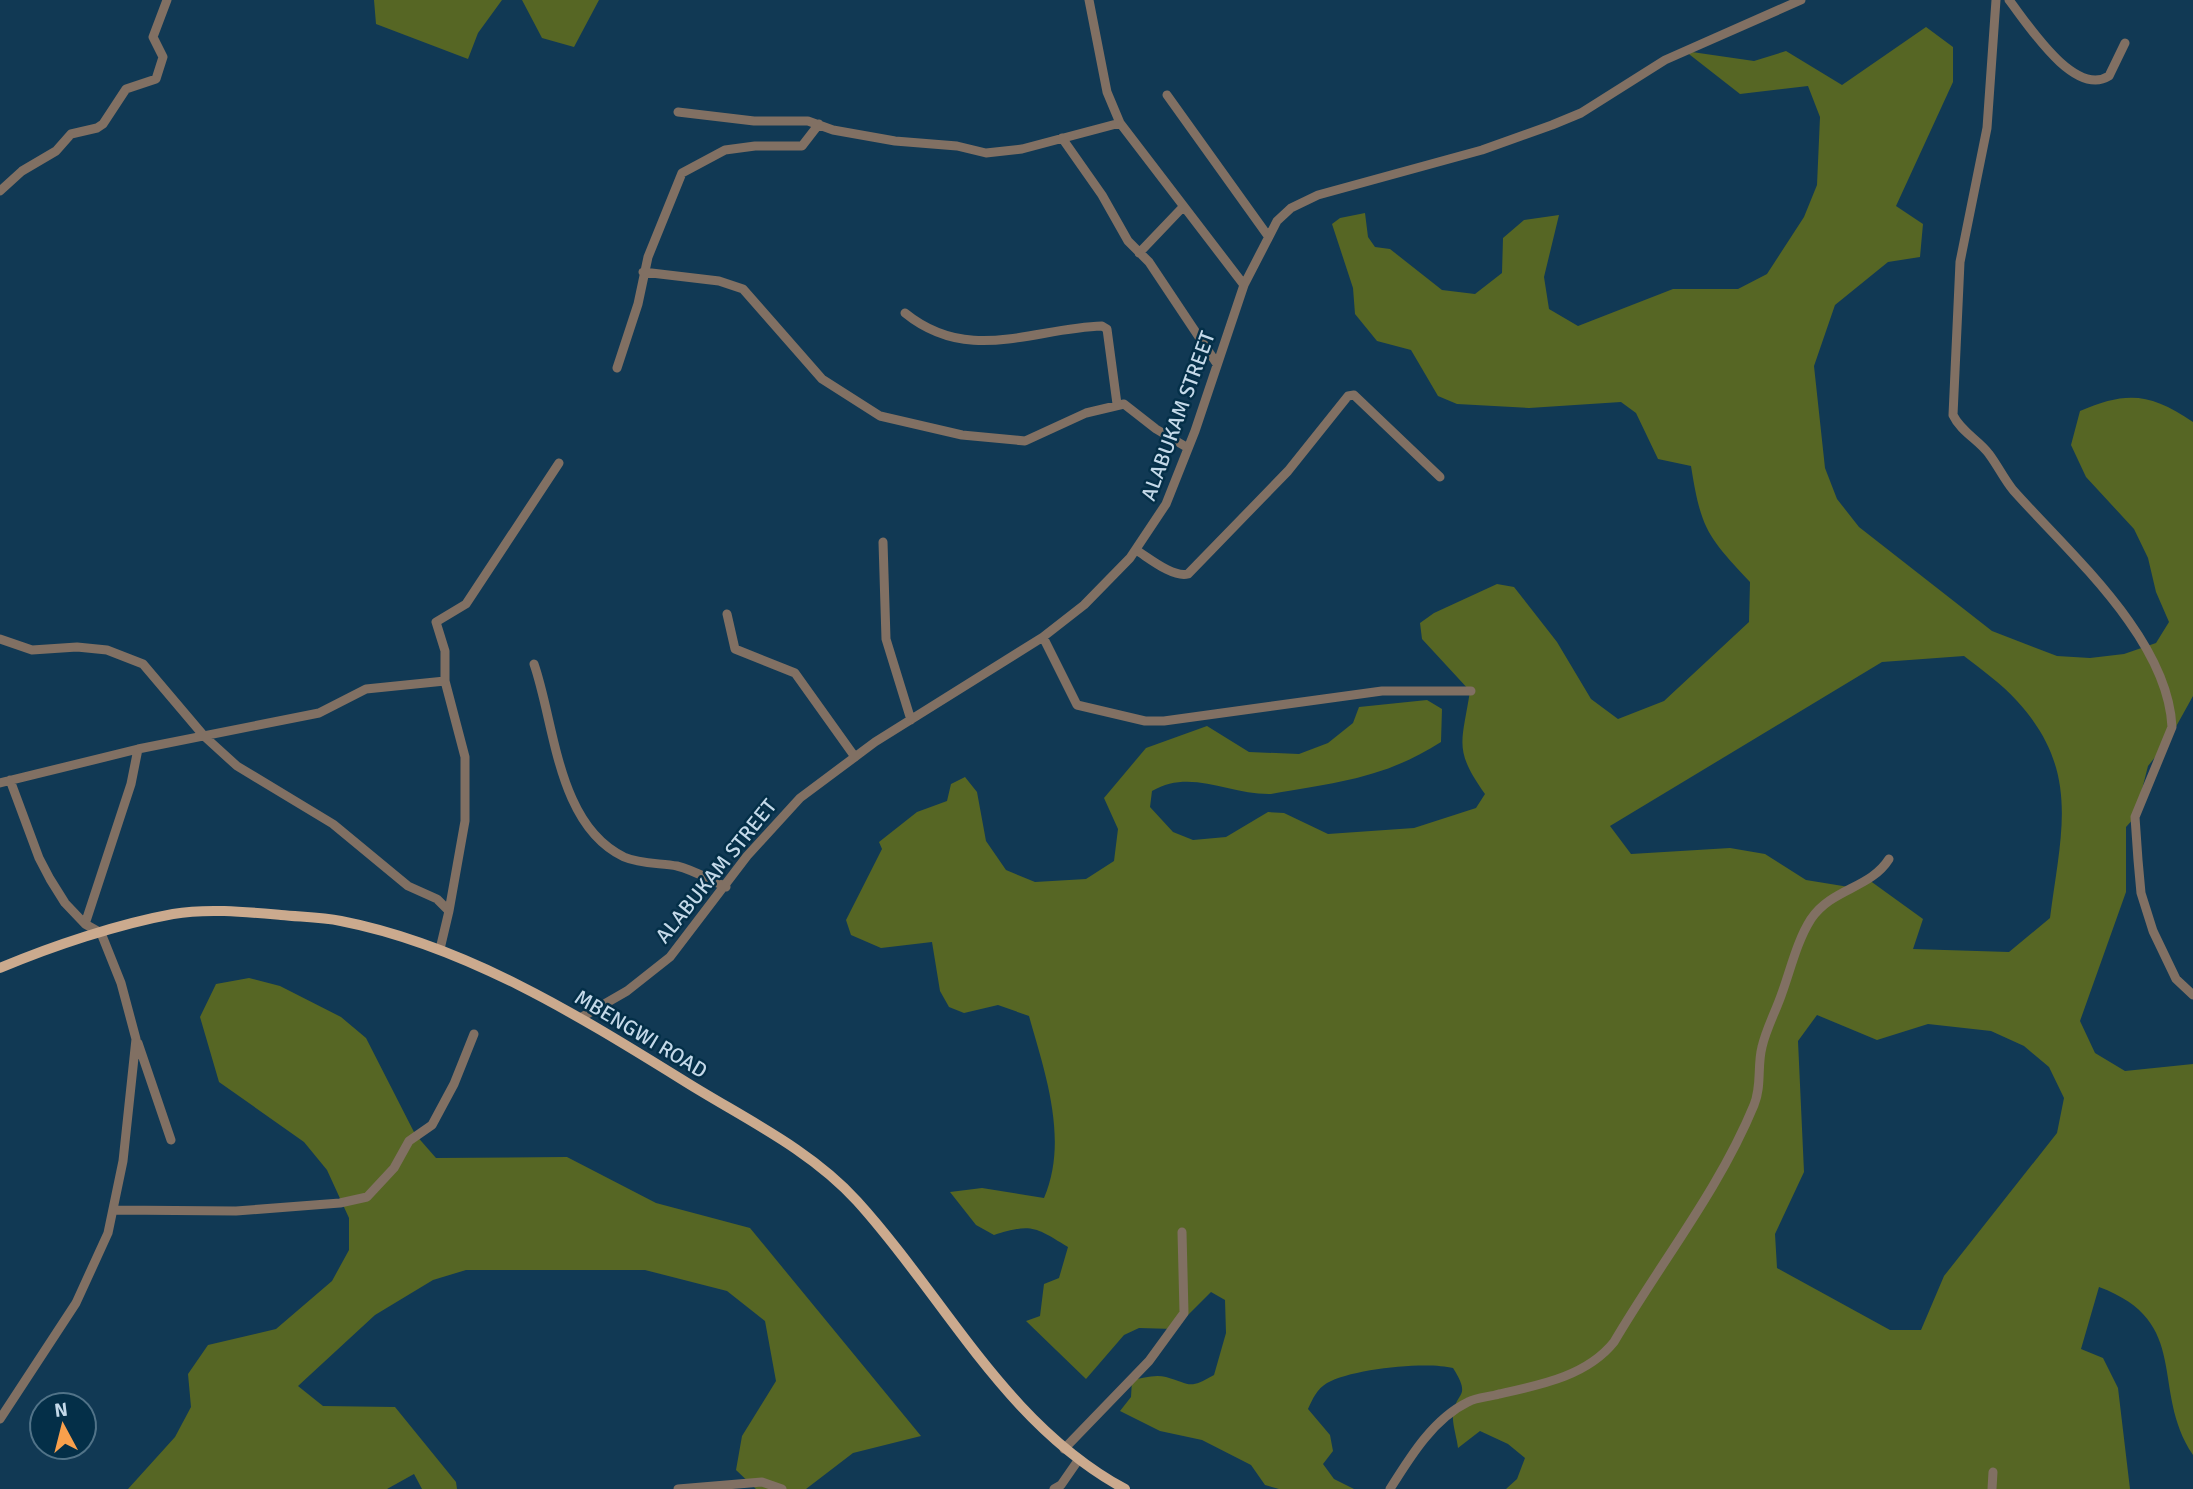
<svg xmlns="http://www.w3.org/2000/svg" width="2193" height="1489" viewBox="0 0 2193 1489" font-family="Signika,sans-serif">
  <rect width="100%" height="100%" fill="#113954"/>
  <path fill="#566624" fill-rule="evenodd" d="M374,0H502L478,33L468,59L376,24Z
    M522,0H599L574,47L542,38Z
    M1926,27L1953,47V82L1896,206L1923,224L1920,257L1888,262L1835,305L1814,366L1825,468L1837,499L1859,527L1992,631L2057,656L2090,658L2124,654L2156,643L2169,622L2156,592L2148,558L2134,529L2086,477L2071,445L2080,411C2127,391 2150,393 2193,422V696L2168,741L2148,766L2135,817L2126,827V892L2080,1021L2095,1053L2125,1071L2193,1064V1455C2149,1389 2193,1322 2099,1287L2081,1349L2103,1358L2118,1388L2130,1489H1506L1517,1479L1525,1458L1508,1444L1480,1431L1458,1448C1457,1438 1452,1424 1453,1414C1456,1391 1472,1398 1453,1368C1426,1361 1351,1369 1327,1383C1317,1389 1313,1398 1308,1409L1330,1435L1333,1451L1323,1464L1334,1479L1354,1489H1279L1265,1485L1251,1465L1202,1440L1160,1431L1120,1411L1131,1397L1132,1380C1143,1378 1155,1374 1166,1377C1191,1384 1188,1390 1214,1375L1226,1333L1225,1300L1211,1292L1174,1329L1139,1328L1124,1335L1086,1379L1026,1321L1040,1316L1044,1284L1059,1278L1068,1247C1035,1227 1032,1223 994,1235L976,1225L950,1192L982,1188L1044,1198C1069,1140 1045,1073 1029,1016L998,1005L964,1013L949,1007L940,991L932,942L881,948L851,935L846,920L882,849L879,842L917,812L947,801L951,784L965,777L977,792L986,841L1006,870L1035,882L1086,879L1114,861L1118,829L1104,798L1146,748L1207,726L1249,752L1299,754L1328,743L1353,723L1359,707L1427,700L1442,709L1441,742C1383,779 1337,782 1271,794C1230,795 1191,768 1152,791L1150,807L1173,832L1193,840L1226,837L1268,812L1284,813L1328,834L1414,828L1476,808L1485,794C1453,749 1462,743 1470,691L1422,639L1420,623L1434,613L1497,584L1514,587L1557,642L1591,699L1618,719L1664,701L1749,622L1750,582C1707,536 1701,529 1691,466L1658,459L1636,413L1621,402L1529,408L1457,404L1438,396L1411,350L1377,341L1355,314L1353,288L1332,224L1340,218L1365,213L1368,237L1375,247L1390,249L1442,290L1475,294L1502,273L1503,238L1524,220L1559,215L1544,277L1549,309L1578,326L1673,289H1738L1767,274L1804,217L1817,185L1820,117L1808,86L1740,94L1685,51L1754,61L1786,51L1842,85ZM1964,656C1982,670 2002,684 2017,701C2081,771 2061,832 2050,918L2009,952L1913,949L1923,919L1869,880L1849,887L1806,880L1765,854L1730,848L1631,854L1610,826L1882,662ZM1817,1015L1877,1040L1928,1024L1991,1031L2024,1046L2049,1067L2064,1098L2057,1133L1944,1276L1921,1330H1890L1777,1268L1775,1234L1804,1172L1798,1041Z
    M249,978L280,986L341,1017L366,1038L415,1134L436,1158L567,1157L656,1203L750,1228L921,1436L853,1453L806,1489H756L736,1470L742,1436L776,1381L765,1321L727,1291L645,1270H466L433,1280L375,1315L298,1386L323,1406L395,1407L456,1482L457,1489H422L414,1474L387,1489H128L175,1437L191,1407L188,1374L208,1345L276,1329L332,1281L349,1250V1218L327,1170L304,1142L219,1082L200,1017L216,984Z"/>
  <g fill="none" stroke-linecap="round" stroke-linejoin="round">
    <path stroke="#817063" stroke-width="9" d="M1089,0L1107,92L1120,123L1244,285
      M1996,0L1987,128L1960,262L1953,415C1961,432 1979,440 1989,454C1998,466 2004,479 2013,490C2068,552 2168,638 2172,727L2135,817L2138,860L2141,893L2153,931L2176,979L2193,995
      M2009,0C2027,23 2074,98 2109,76L2125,43
      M1167,95L1268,236
      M678,112L754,121H808L833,130L895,141L957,146L986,153L1022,149L1120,123
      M1062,138L1102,195L1128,241L1149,262L1217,364
      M0,191L22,171L56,151L71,134L97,128L103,124L126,89L156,79L163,57L153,37L167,0
      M1139,253L1182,208
      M643,272L719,281L743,289L822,379L880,416L962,435L1025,441L1086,413L1124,404L1156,429L1188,448
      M905,313C969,365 1033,328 1102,326L1107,329L1117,404
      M617,368L638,304L648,257L682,173L725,150L755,146H802L819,124
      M883,542L886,639L911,720
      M1136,550C1149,558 1173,578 1188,574L1288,471L1348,396L1354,395L1440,477
      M727,614L735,649L795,673L855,757
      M1043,637L1077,705L1145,721H1164L1382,691H1471
      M0,639L32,650L77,647L107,650L143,664L204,736L237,766L333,824L408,886L437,899L449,911L440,949
      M534,664C555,724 557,825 624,857C640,864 660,863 677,866C694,870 710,880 726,887
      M0,783L138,749L319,713L366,689L445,681
      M449,911L465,821V757L445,681V651L436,622L466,604L559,463
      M85,924L131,784L138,749
      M582,1017L627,991L670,957L747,856L800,798L875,742L1043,637L1084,605L1130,558L1166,504L1195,431L1244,285L1277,221L1291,208L1318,195L1482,150L1552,125L1581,113L1665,60L1801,0
      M138,1043L171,1140
      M114,1210L236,1211L340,1203L367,1197L394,1168L409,1141L432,1125L454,1084L474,1034
      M0,1419L76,1303L108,1233L123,1161L136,1039L121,983L101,933L85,924L65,903L50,879L39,858L10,780
      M1064,1449L1149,1361L1184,1313L1182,1232
      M678,1489L762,1482L782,1489
      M1054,1489L1061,1485L1079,1459
      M1390,1489C1410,1457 1433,1419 1468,1402C1477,1397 1490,1397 1499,1394C1540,1385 1587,1376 1614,1342C1661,1262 1719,1190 1754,1105C1762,1086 1757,1066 1762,1047C1766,1029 1776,1011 1782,993C1791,968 1797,941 1811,919C1832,888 1870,889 1889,859
      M1992,1489L1993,1472"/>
    <path stroke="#cbaa8e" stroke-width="10" d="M0,968C52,946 118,924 173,914C207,908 247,912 281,915C301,917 321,917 341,921C464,945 576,1014 681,1079C741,1117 809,1148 857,1201C946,1299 1005,1424 1125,1489"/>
  </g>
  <g text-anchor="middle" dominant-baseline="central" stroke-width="5" stroke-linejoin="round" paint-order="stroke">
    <g font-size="21" fill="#c4d9e9" stroke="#042f48">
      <text transform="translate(1178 416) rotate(-70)">ALABUKAM STREET</text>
      <text transform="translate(716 871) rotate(-51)">ALABUKAM STREET</text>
      <text transform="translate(641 1034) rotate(31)">MBENGWI ROAD</text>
    </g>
  </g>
  <g transform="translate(63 1426) rotate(353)"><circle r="33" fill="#042f48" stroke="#517388" stroke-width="2"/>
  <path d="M0-5L12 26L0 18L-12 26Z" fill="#f9a04c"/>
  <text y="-10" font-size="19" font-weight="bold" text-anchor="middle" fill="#c4d9e9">N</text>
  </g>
</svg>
